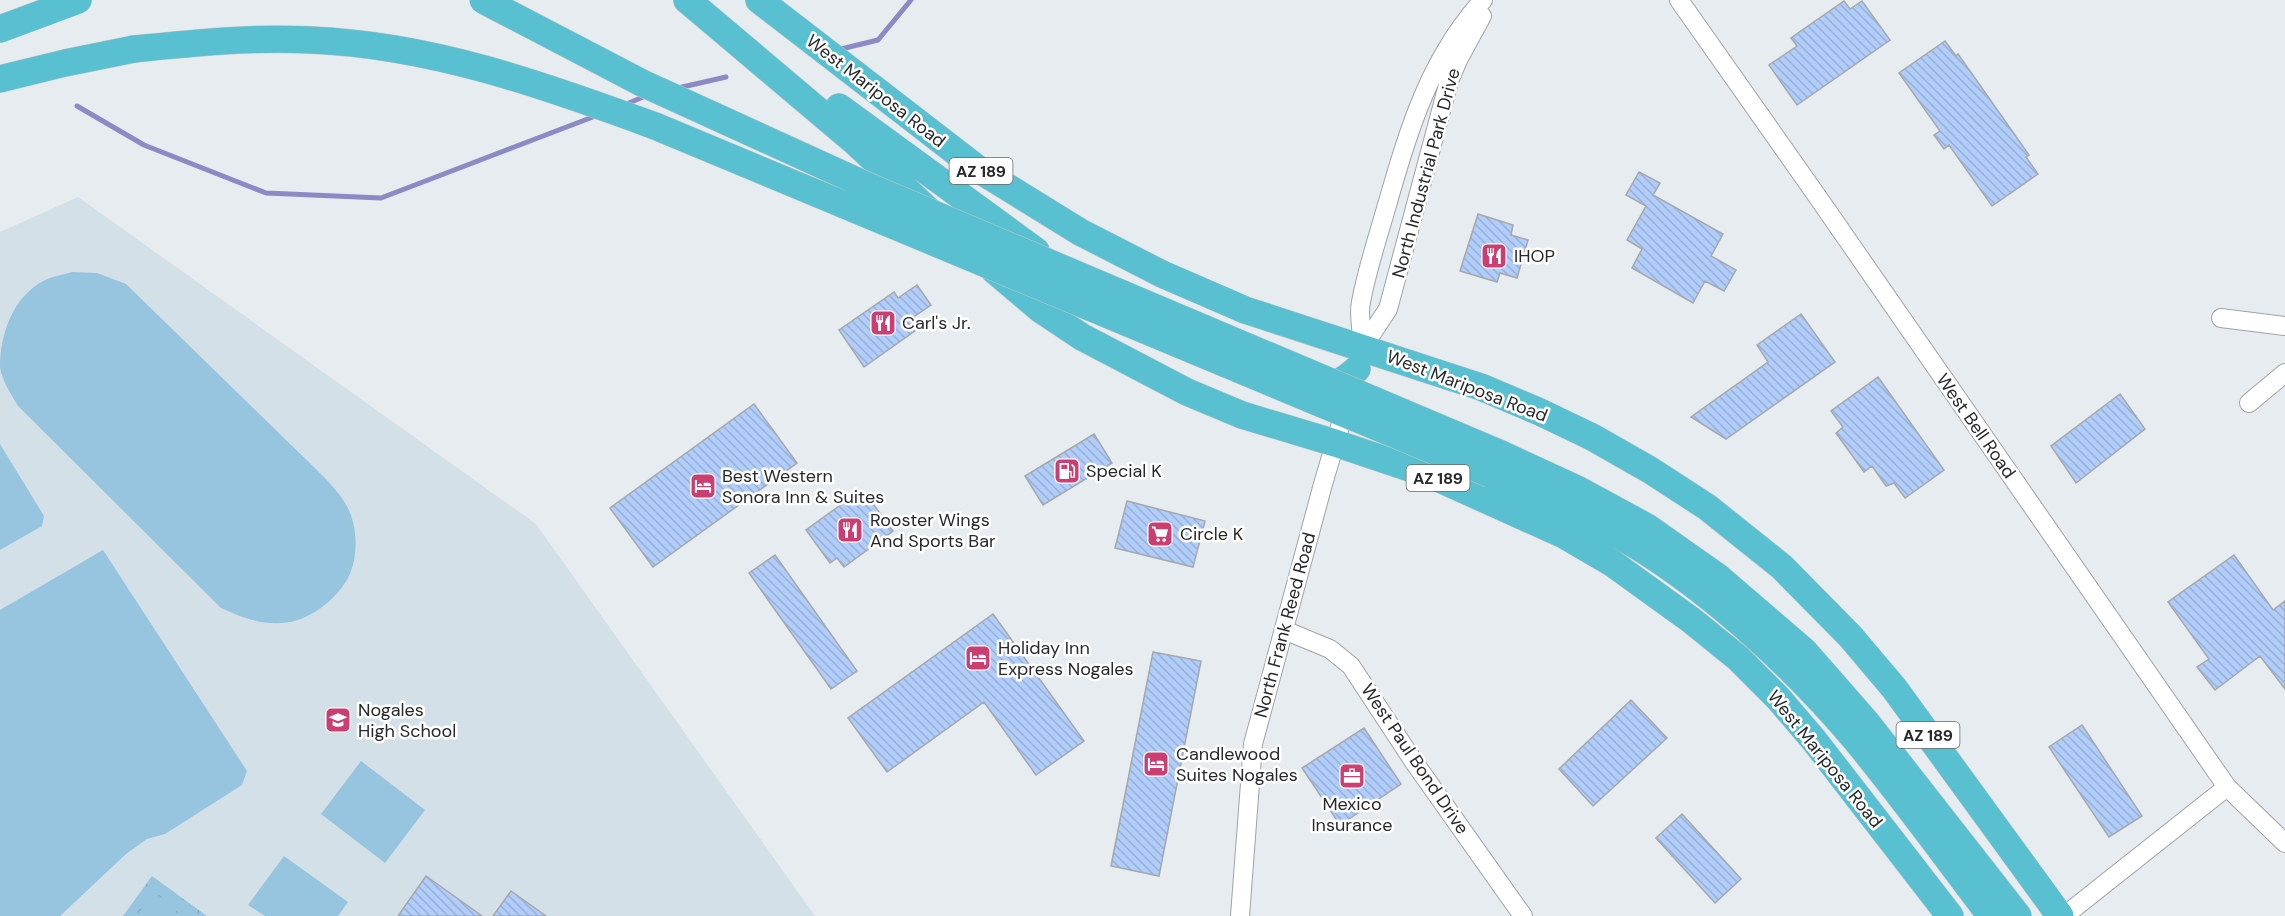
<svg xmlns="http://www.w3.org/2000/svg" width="2285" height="916" viewBox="0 0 2285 916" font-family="'DM Sans',sans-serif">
  <defs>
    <pattern id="park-crowns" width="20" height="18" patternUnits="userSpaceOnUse" patternTransform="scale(1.5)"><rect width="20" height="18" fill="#97c4df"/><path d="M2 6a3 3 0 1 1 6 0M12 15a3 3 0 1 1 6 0" fill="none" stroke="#82a8c0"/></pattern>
    <pattern id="building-back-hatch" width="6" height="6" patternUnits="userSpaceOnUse" patternTransform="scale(1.5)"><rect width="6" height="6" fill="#b1cdf9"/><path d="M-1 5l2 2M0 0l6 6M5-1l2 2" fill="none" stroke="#98b0d6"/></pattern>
  </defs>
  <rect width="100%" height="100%" fill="#e6ecef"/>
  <path fill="#d4e0e8" d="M78,197L536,524L815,916H0V232Z"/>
  <path fill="url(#park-crowns)" d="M152,876L207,916H123Z"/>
  <path fill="#97c4df" d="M72,272L97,273L126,284L325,478C332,486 340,494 345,503C358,523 359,557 348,578C336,600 308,622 282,623C260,625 241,617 221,608L18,406C11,394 2,381 0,367C0,334 13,296 45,280C53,276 63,275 72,272Z
    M0,444L44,516L42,526L0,550Z
    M103,550L247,771L242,785L165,834L147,839L126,854L60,916H0V610Z
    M361,761L425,810L385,863L321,814Z
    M284,856L348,902L338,916H265L248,905Z
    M153,892L178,909L173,916H137Z"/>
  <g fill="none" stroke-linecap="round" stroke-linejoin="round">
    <path stroke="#8c8ac4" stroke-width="5" d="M841,49L878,40L911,0
      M678,88L726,77
      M624,105L648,95
      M77,106L144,145L266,193L381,198L598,115"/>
  </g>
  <path fill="url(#building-back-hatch)" stroke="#a5a8ad" stroke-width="1.5" d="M1844,1L1850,9L1862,1L1890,40L1797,105L1769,65L1797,46L1791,38Z
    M1945,41L1956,56L1958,54L2029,155L2026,157L2038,174L1992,206L1949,145L1944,149L1934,135L1940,131L1899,73Z
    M1639,172L1660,183L1653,195L1723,234L1711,256L1736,270L1724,291L1705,281L1693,303L1632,268L1642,249L1627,240L1646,206L1626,195Z
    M1478,214L1513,225L1511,235L1528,240L1517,278L1500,273L1497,282L1460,271Z
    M917,285L931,305L912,318L919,328L864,367L839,330L894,292L898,298Z
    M1801,314L1835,362L1726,439L1691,417L1768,362L1757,345Z
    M1878,377L1944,470L1905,498L1894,483L1886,486L1872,466L1864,472L1836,433L1843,427L1831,411Z
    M2120,394L2145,429L2076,483L2051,446Z
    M754,404L797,463L653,567L610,508Z
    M1094,434L1112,463L1043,505L1025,476Z
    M857,493L865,505L871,501L893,531L844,567L837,558L830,563L806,530Z
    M1127,501L1205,521L1193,567L1115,548Z
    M775,555L857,671L831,689L749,573Z
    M2234,555L2273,610L2285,601V689L2260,656L2215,690L2197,667L2209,659L2168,602Z
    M993,614L1084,741L1036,775L984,702L887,772L848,718Z
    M1153,652L1201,661L1159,876L1111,866Z
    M1631,700L1667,738L1593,806L1559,769Z
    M2082,725L2142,816L2109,837L2049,747Z
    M1364,728L1401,784L1340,825L1302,768Z
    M1682,814L1741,879L1715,903L1656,838Z
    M426,876L482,916H398Z
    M511,891L546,916H493Z"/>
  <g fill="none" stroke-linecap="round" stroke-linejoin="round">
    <g stroke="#9fa4a7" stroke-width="20">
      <path id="minor" d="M1679,0L1817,196L2227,787L2285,843
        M2221,318L2285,326
        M1363,347L1388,309L1449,81L1458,60L1482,16
        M1360,356C1366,338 1357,320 1361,302C1367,269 1378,237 1387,205C1409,129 1429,60 1483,0
        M2249,403L2285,373
        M1284,630L1330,649L1351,666L1414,762L1523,916
        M1240,916L1253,744L1323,484L1347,403
        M2064,916L2227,787"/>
    </g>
    <g stroke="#c7c7c8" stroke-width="28">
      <path id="highway" d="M687,0L854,141L930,212
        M759,0L978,169L1080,232L1162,274L1245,310L1481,387L1540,412L1592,437L1650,470L1707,507L1782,567L1850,636L1894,688L2060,916
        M0,29L78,0
        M0,79L65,63L134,49
        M839,107L1036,251
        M994,270L1040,309L1082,337L1187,392L1242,415L1335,443L1433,476L1564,535L1612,563L1691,620L1738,658L1778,698L1813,739L1950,916
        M1316,385C1333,388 1345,380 1357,369
        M1501,454L1579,490L1647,527L1718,577L1804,651L1867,723L2018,916
        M1490,474C1539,496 1591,518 1637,546C1716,595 1795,668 1855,739C1902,796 1946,857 1991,916"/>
    </g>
    <use href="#minor" stroke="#fff" stroke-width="18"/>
    <use href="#highway" stroke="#58c0d0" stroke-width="27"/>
    <g stroke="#c7c7c8" stroke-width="28" stroke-linecap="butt">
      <path id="highway-bridge" d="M483,0L642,83L870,187L1501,454
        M134,49C193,43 252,37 311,40C431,45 544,85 655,126L1490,474"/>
    </g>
    <use href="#highway-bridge" stroke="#58c0d0" stroke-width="27"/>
  </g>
  <defs>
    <g id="restaurant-square" transform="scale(1.35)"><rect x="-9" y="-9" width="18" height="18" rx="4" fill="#ca3e71" stroke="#fff"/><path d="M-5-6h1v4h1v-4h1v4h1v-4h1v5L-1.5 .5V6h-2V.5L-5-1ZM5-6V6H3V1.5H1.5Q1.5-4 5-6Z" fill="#fff"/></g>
    <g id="fuel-square" transform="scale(1.35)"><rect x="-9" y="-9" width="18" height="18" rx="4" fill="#ca3e71" stroke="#fff"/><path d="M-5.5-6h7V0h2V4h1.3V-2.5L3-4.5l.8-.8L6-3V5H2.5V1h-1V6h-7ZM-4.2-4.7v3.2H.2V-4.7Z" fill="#fff"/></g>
    <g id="hotel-square" transform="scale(1.35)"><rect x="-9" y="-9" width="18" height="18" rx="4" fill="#ca3e71" stroke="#fff"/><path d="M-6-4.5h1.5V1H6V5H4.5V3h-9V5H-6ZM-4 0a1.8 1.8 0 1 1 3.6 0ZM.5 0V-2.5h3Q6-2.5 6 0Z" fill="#fff"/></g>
    <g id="supermarket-square" transform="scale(1.35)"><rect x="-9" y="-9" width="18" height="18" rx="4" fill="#ca3e71" stroke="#fff"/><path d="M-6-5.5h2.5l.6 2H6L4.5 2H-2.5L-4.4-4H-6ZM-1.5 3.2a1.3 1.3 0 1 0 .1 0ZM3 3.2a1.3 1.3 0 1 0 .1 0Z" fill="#fff"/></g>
    <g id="school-square" transform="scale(1.35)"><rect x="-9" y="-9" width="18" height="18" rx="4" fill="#ca3e71" stroke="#fff"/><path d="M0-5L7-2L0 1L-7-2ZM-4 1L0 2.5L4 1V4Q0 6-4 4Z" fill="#fff"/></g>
    <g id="office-square" transform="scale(1.35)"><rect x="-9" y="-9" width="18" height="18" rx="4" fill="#ca3e71" stroke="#fff"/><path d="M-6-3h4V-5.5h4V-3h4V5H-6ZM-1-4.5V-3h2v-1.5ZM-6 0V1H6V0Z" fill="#fff"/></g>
  </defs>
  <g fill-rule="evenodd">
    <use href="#restaurant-square" x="1494" y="256"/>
    <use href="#restaurant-square" x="883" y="323"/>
    <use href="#fuel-square" x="1067" y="471"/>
    <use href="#hotel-square" x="703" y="486"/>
    <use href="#restaurant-square" x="850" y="530"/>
    <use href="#supermarket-square" x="1160" y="534"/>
    <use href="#hotel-square" x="978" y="658"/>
    <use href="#school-square" x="338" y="720"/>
    <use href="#hotel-square" x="1156" y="764"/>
    <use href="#office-square" x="1352" y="776"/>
  </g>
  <g text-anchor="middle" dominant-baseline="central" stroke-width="5" stroke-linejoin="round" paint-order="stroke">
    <g fill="#fff" stroke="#68696a" stroke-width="1.5">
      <rect x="949.5" y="158" width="63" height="26" rx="4.5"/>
      <rect x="1406.5" y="465" width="63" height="26" rx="4.5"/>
      <rect x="1896.5" y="722" width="63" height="26" rx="4.5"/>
    </g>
    <g font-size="16" font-weight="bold" fill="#27292a">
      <text x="981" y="171">AZ 189</text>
      <text x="1438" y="478">AZ 189</text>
      <text x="1928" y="735">AZ 189</text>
    </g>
    <g font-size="18" fill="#27292a" stroke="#fff">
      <text transform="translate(876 91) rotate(38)">West Mariposa Road</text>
      <text transform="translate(1426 173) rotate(-75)">North Industrial Park Drive</text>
      <text transform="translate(1467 386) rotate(21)">West Mariposa Road</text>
      <text transform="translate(1976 426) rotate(55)">West Bell Road</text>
      <text transform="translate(1285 625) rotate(-75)">North Frank Reed Road</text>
      <text transform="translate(1415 759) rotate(56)">West Paul Bond Drive</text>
      <text transform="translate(1825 759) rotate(51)">West Mariposa Road</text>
    </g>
    <g font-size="18" fill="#27292a" stroke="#fff" text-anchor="start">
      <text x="1514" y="256">IHOP</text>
      <text x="902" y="323">Carl's Jr.</text>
      <text x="1086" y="471">Special K</text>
      <text x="722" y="476">Best Western<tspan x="722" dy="21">Sonora Inn &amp; Suites</tspan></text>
      <text x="870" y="520">Rooster Wings<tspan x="870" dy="21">And Sports Bar</tspan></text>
      <text x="1180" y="534">Circle K</text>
      <text x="998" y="648">Holiday Inn<tspan x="998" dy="21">Express Nogales</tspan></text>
      <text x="358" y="710">Nogales<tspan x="358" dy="21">High School</tspan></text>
      <text x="1176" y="754">Candlewood<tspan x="1176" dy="21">Suites Nogales</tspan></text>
      <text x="1352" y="804" text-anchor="middle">Mexico<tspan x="1352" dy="21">Insurance</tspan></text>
    </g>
  </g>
</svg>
